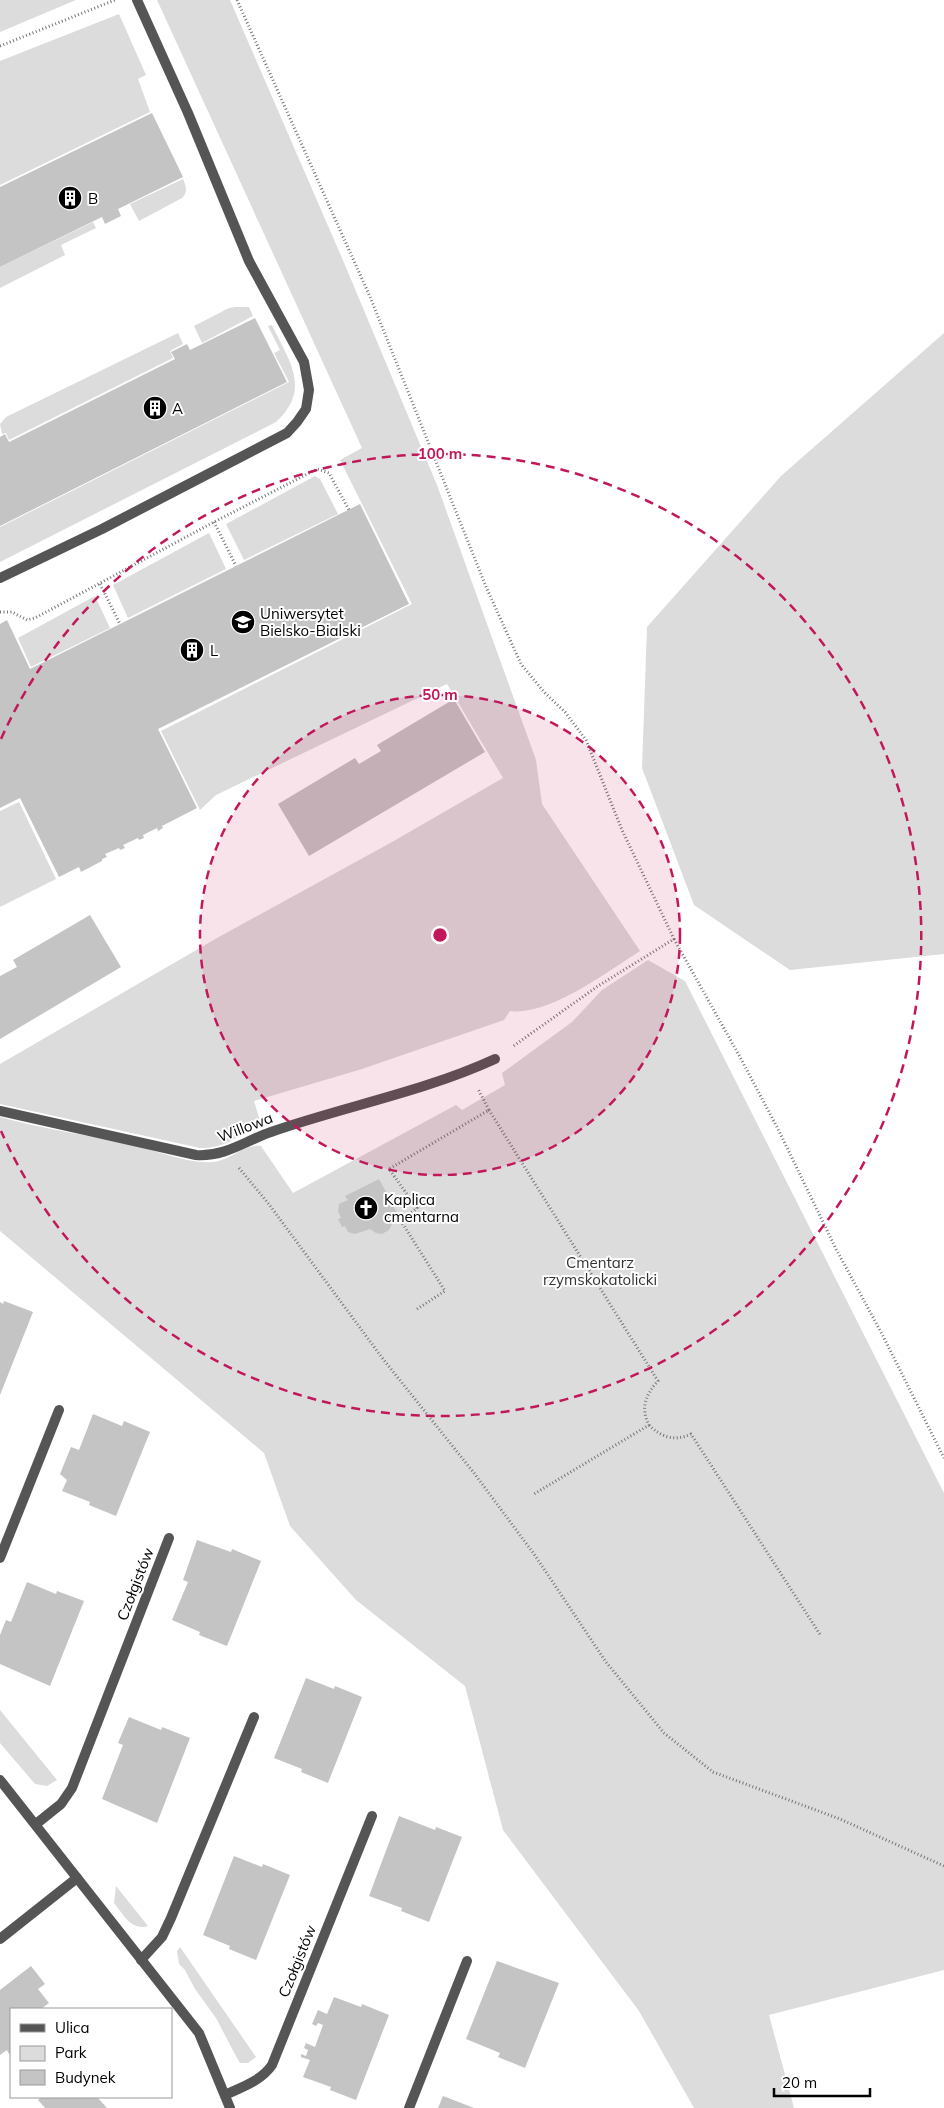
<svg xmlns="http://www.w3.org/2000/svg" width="944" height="2108" viewBox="0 0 944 2108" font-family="Mulish,sans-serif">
  <rect width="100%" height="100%" fill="#fff"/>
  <path fill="#dcdcdc" d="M0,0H76L0,32Z
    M157,0H230L345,265L437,485L536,760L542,804L640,951C607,972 549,1016 510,1011L504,1020L362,1069L254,1101L260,1121C239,1136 227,1148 200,1148L0,1104V1064L217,938L392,842L503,778L447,684L216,795L200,810L161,731L412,604L340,460L362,448Z
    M119,14L146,75L138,79L150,112L0,185V61Z
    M183,179C186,186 188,192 182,198L139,221L130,204Z
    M93,222L96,228L61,245L65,255L0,288V267Z
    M236,307H249L253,316L202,343L194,326L229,308Z
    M272,325C289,361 312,389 276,422L0,562V527L289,382L274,353L280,350L268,326Z
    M178,333L183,344L170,351L173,358L9,440L6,433L2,434L0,424L6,417Z
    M944,333V954L790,970L694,905L642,768L647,627L781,476Z
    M315,476L320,479L338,514L244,560L226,524Z
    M209,533L226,569L128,618L113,585Z
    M95,596L110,628L31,667L18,638Z
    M19,802L56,879L0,907V811Z
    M648,960L685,981L944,1493V1970L769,2015L794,2108H694L639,2011L503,1830L465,1686L356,1600L290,1526L264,1453L0,1231V1117C43,1129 87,1135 130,1144C154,1150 189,1164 212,1162C230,1161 243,1144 261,1146L293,1193L456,1105L462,1110L505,1085L502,1073L572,1022L602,990Z
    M0,1710L57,1780L47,1786L35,1784L0,1743Z
    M116,1886L148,1926C131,1931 123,1914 114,1903Z
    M180,1947L256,2057L248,2063H240L237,2058L216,2018L195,1989L185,1970L179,1964L177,1951Z"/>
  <path fill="#c4c4c4" d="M152,113L183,177L118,209L121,216L105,224L102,217L0,267V187Z
    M255,318L287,382L0,526V437L5,434L9,442L175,359L171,352L187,344L190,350Z
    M360,504L409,604L158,729L197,808L162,826L163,828L158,831L157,828L143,835L144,838L139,840L138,838L123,845L125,848L120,850L119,848L105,854L107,857L102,859V861L81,872L79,867L59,877L20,798L0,808V624L7,620L30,669Z
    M454,699L485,752L309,856L278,804L355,758L359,764L381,751L377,745Z
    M90,915L121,967L0,1039V976L17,967L13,960Z
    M379,1179L398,1214L391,1217L392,1224L389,1230L382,1234L376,1233L370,1229L355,1234L348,1232L345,1226L342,1227L338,1219L341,1218L338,1211L339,1204L348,1200L345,1196Z
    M4,1301L33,1312L0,1395V1302L3,1304Z
    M93,1414L122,1426L124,1421L150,1432L116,1516L89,1505L90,1502L62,1491L67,1480L60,1474L71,1447L79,1450Z
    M197,1540L231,1552L232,1549L261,1561L227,1646L199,1635L200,1632L172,1620L188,1582L183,1580Z
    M27,1582L56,1594L57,1591L84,1601L50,1686L0,1664V1635L6,1620L11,1622Z
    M306,1678L334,1689L335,1686L362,1697L328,1783L301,1772L302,1769L274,1758Z
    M129,1717L161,1730L162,1727L190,1738L157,1823L102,1799L123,1745L118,1743Z
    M399,1816L435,1830L436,1827L462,1837L429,1922L401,1911L402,1908L369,1896Z
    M234,1856L262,1867L263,1864L290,1875L256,1960L229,1949L230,1946L203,1935Z
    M497,1961L559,1983L525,2068L498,2057L500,2053L466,2039Z
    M31,1966L45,1984L38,1989L49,2003L41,2009H11V2053L9,2054L7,2050L0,2055V1990Z
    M334,1997L361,2007L362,2004L389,2015L356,2100L330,2090L331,2087L303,2077L310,2060L301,2057V2054L306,2056L308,2050L304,2048L306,2043L315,2047L323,2025L318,2023L316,2026L312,2024L318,2010L327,2014Z
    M443,2096L474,2108H438Z
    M41,2097H97L107,2108H45L38,2100Z"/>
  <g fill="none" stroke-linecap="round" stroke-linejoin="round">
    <path stroke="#777" stroke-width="3" stroke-dasharray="1 2.5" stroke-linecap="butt" d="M237,0L371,299L487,589L521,664L544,692L565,712L586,740L622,830L674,939L598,986L512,1047
      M0,46L115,0
      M214,522L236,566
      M100,584L120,624
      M0,612H12L27,620L35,618L214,522L317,469L329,473L349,510
      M674,939L740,1057L778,1129L836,1249L882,1334L944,1458
      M489,1110L658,1381C646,1394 640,1408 649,1425L534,1494
      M239,1168L268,1203L383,1359L474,1473L534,1554L606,1662L664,1733L713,1772L840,1819L944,1866
      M417,1309L445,1291L401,1221L417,1208L389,1169L489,1110L478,1089
      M649,1425C661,1437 674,1442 691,1434L821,1636"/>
    <path stroke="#555" stroke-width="10" d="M0,578L102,529L287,433L297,422L306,409L309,390L304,362L249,261L188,113L137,0
      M0,1558L59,1410
      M36,1824L61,1804L72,1788L169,1538
      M0,1939L77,1878
      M141,1960L162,1937L171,1918L254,1717
      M225,2095C242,2087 261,2081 272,2065L372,1816
      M409,2108L467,1961"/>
    <path stroke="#555" stroke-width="10" d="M0,1111L196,1155C225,1157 245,1141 271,1132C346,1106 423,1092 495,1059
      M0,1780L199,2033L230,2108"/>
  </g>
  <circle cx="440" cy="935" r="240" fill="#c2185b" fill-opacity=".12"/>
  <g fill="none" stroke="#c2185b" stroke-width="2.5" stroke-dasharray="9 6">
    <circle cx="440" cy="935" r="240"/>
    <path d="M1 739A481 481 0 1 1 1 1131"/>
  </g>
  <defs>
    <g id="building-disc" transform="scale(1.25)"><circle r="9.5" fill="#000" stroke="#fff"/><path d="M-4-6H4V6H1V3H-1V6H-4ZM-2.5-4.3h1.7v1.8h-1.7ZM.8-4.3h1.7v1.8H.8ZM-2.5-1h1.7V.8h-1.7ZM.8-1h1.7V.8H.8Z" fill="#fff"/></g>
    <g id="university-disc" transform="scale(1.25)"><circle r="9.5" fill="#000" stroke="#fff"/><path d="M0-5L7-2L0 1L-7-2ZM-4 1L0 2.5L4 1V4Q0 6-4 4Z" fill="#fff"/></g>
    <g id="church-disc" transform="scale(1.25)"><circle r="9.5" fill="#000" stroke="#fff"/><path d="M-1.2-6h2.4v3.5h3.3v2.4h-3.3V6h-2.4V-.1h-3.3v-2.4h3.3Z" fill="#fff"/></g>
  </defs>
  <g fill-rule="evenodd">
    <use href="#building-disc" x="70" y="198"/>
    <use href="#building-disc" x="155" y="408"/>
    <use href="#university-disc" x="243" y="622"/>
    <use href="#building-disc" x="192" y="650"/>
    <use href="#church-disc" x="366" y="1208"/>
  </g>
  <g text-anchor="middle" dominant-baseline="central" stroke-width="4" stroke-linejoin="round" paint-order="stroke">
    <g font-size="15" fill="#000" stroke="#fff" text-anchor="start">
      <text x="88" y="198">B</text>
      <text x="172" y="408">A</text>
      <text x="260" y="613">Uniwersytet<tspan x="260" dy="17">Bielsko-Bialski</tspan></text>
      <text x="210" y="650">L</text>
      <text x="384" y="1199">Kaplica<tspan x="384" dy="17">cmentarna</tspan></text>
    </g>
    <g font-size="15" fill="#000" stroke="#fff">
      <text transform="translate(245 1127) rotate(-21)">Willowa</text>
      <text transform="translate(135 1584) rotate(-69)">Czołgistów</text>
      <text transform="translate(297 1961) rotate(-68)">Czołgistów</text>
    </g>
    <g font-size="15" fill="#333" stroke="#fff">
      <text x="600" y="1262">Cmentarz<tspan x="600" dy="17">rzymskokatolicki</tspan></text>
    </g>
  </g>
  <circle cx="440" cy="935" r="8" fill="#c2185b" stroke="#fff" stroke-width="2.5"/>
  <g font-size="15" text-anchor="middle" font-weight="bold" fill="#c2185b" stroke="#fff" stroke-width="4" stroke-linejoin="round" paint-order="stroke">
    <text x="440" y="459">100 m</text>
    <text x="440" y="700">50 m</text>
  </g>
  <rect x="10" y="2008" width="162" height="90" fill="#ffffff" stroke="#999999"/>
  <rect x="20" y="2024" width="25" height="8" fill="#555555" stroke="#999999"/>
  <text x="55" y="2033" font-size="15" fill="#000000">Ulica</text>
  <rect x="20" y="2046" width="25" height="15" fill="#dcdcdc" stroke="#999999"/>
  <text x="55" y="2058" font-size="15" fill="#000000">Park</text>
  <rect x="20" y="2070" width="25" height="15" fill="#c4c4c4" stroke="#999999"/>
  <text x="55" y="2083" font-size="15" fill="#000000">Budynek</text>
  <path d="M774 2088v8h96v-8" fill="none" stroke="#000000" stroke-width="2.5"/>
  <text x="782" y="2088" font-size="15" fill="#000000" stroke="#ffffff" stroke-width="4" paint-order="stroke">20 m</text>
</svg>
